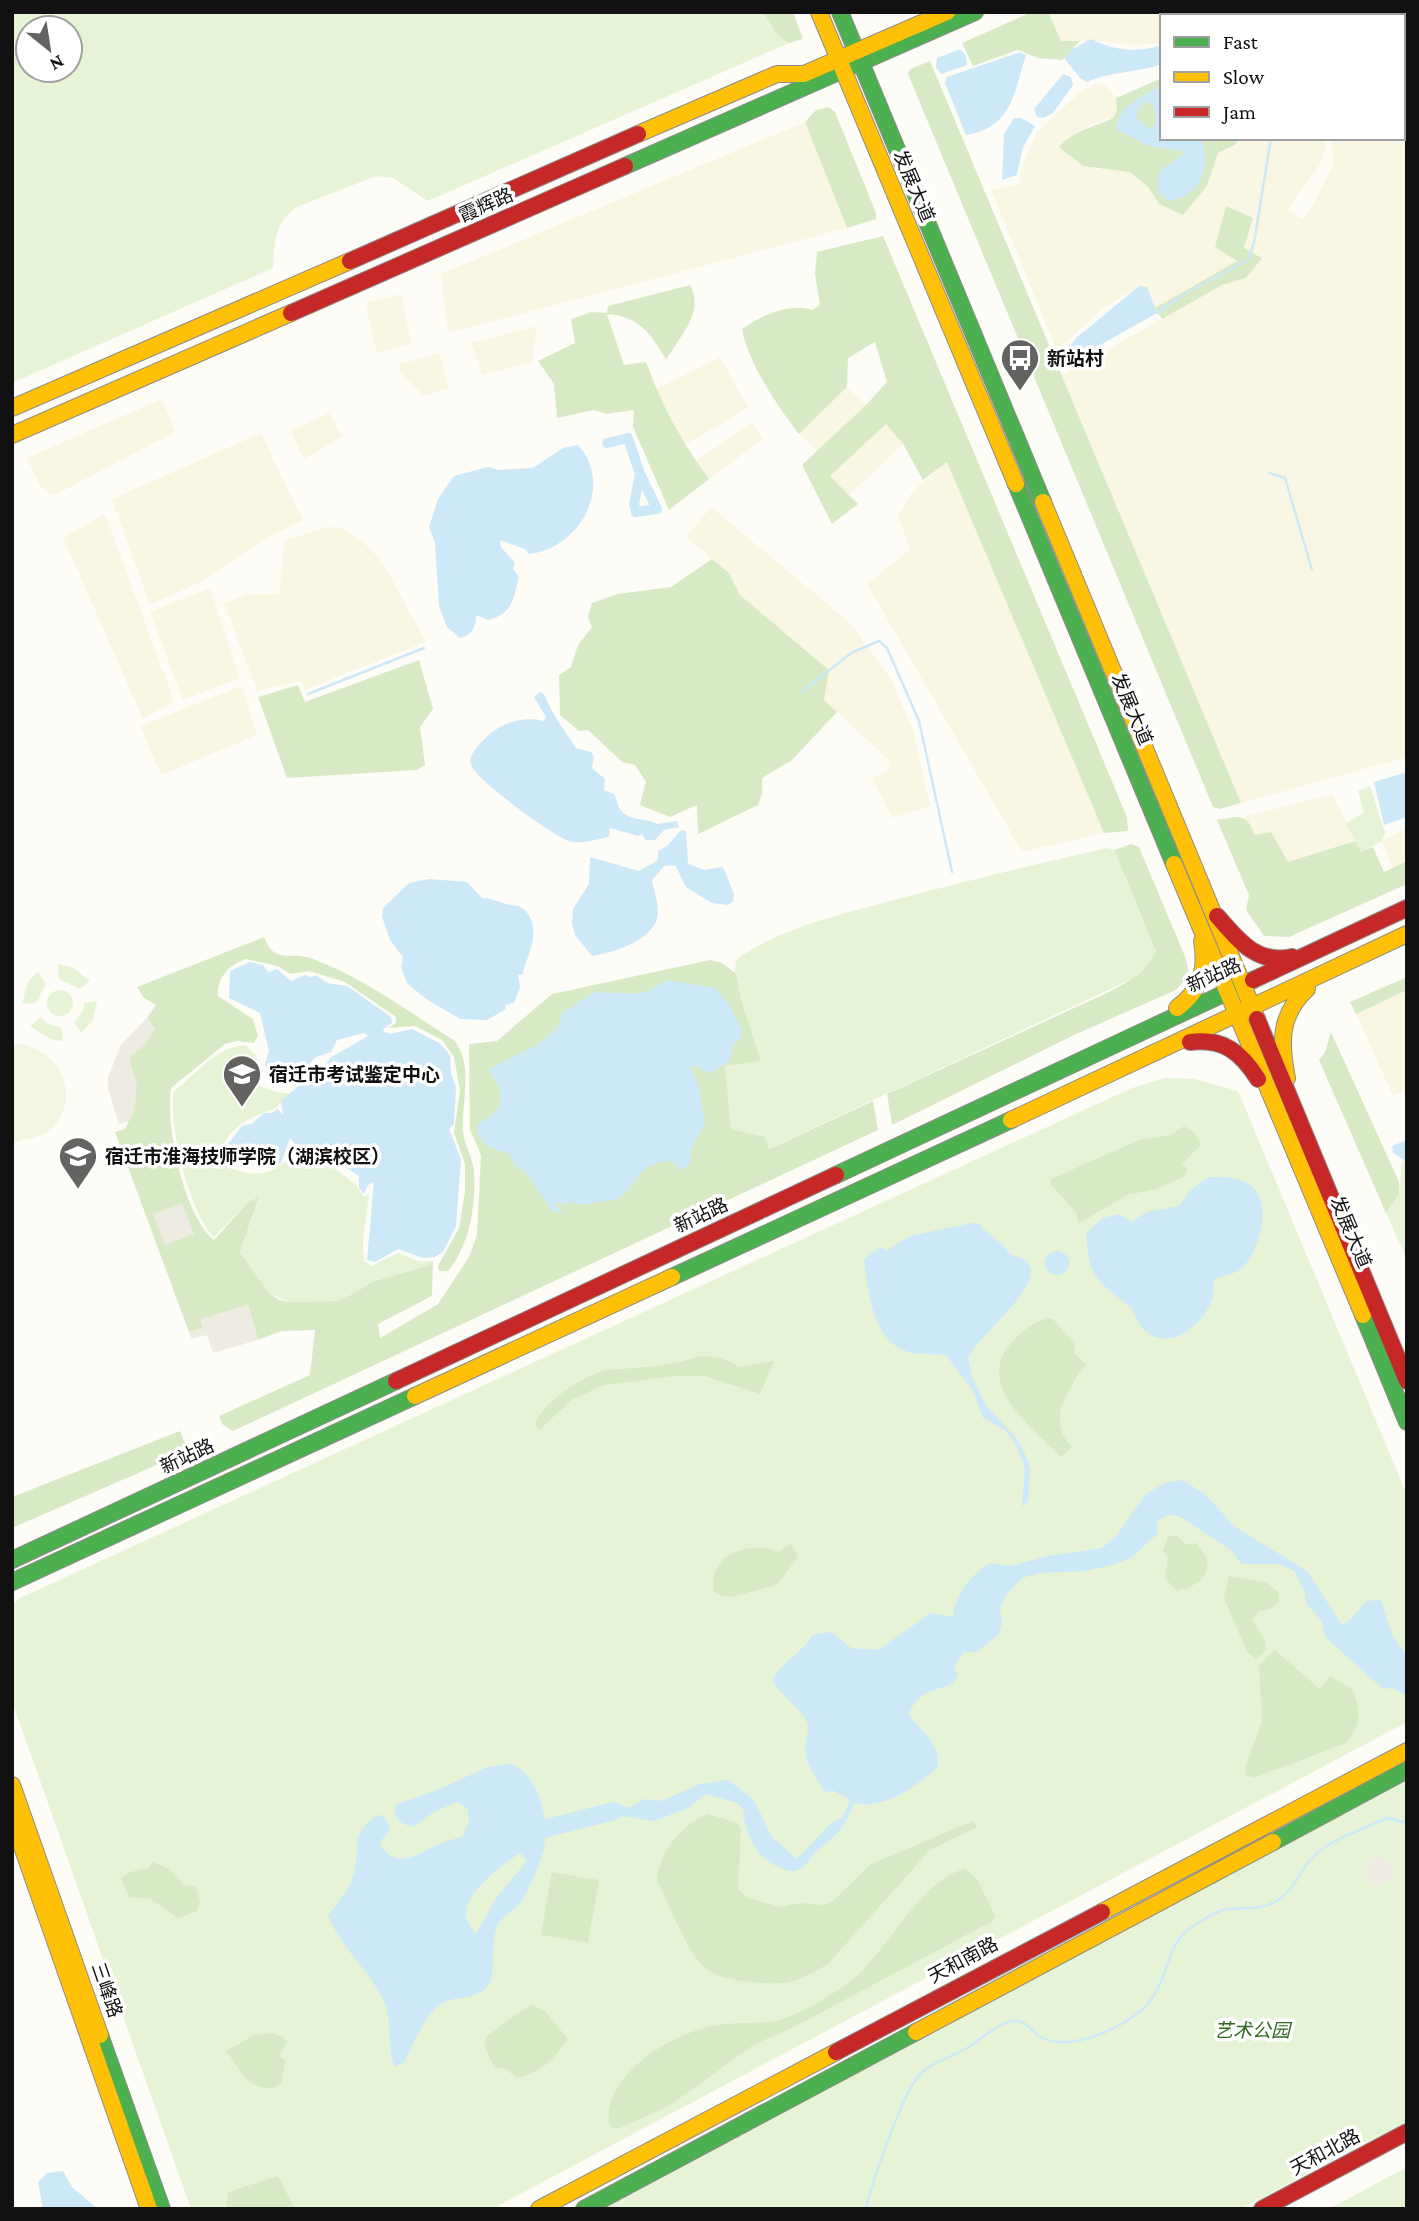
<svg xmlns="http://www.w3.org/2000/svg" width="1419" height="2221" viewBox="0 0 1419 2221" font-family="'Crimson Pro','Noto Sans SC',serif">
  <rect width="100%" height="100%" fill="#fdfcf7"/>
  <path fill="#f9f7e4" d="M1048,12H1176L1175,16H1162V39L1158,43L1135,45L1100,41H1061Z
    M1407,12V78L1403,79V19Z
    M1105,83L1116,98L1117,111L1113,118L1092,124L1068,137L1059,147L1095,169L1106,167L1130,172L1149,188L1159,204L1183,215L1207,186L1218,152L1235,146L1239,139L1323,138L1326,144L1320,164L1288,210L1302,219L1313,205L1333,166L1332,138H1403V97L1407,96V757L1241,803L1062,375L1222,285L1246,278L1244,248L1253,218L1226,206L1237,261L1155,308L1147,287L1139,286L1102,309L1057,351L991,190L1019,184L1021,168L1037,132L1079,93L1096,84Z
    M805,122L847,228L448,333L441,274Z
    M401,294L411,344L377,353L365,303Z
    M537,326L532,362L482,375L471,343Z
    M439,353L449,388L424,396L399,371L400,364Z
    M720,357L748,407L685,446L655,389Z
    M847,387L866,405L818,451L799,434Z
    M162,399L175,432L53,496L41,488L27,458Z
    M329,413L343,436L304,460L291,431Z
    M752,423L763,439L709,479L696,461Z
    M886,424L903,444L849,495L830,476Z
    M261,433L303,520L271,536L200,582L150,605L112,499Z
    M947,461L1104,833L1022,852L867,584L910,549L898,516L912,492Z
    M711,507L850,623L891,679L913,730L930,806L892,818L872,777L889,771L890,761L824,700L814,657L740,595L729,573L686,537Z
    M105,514L174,701L143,719L63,538Z
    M329,527L343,528L370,548L384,565L426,642L304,690L301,681L257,691L224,603L247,594H279L285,540Z
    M210,588L240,678L183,700L150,612Z
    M242,686L257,735L161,775L140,726Z
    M1333,794L1355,841L1287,862L1271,832L1255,835L1244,817Z
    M1407,828V861L1393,868L1382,841Z
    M1407,990V1090L1393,1096L1356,1014Z"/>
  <path fill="#e7f3d7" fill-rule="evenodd" d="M12,12H764L770,26L789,43L428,201L393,178L376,176L297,207C275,221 274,244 273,268L12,383ZM28,28H70V70H28Z
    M1370,786L1385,833L1382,841L1361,852L1346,823L1364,813L1358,791Z
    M1107,848L1114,850L1156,951L1151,963L1136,977L768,1149L765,1137L730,1129L725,1066L761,1061C755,1038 726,978 738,958C780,929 834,916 883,903C957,883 1032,865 1107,848Z
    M58,964L72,967L90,981L80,989L59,979Z
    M38,972L46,984L36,1003L22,1004L28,981Z
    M47 1003a13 13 0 1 1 26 0a13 13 0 1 1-26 0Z
    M97,1001L93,1020L81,1033L74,1022L83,1011L84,1003Z
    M41,1017L48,1024L61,1027L63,1041L50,1039L30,1026Z
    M245,1045L256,1055L258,1062L251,1078C261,1090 275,1091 290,1094C285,1098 278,1107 273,1109C256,1114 231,1126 224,1144L231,1168C256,1179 276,1174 293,1153L317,1165L328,1163L356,1185L364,1197L369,1194L363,1240L364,1261L371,1266L398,1253L418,1261H433L430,1265L371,1282L355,1293L336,1301L289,1302L269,1293L240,1252L259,1198L248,1202L214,1237C189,1212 168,1125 174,1091C196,1075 215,1047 245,1045Z
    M1165,1078L1195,1079L1238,1091L1407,1495V1722L492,2209H191L12,1701V1606L18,1599L1132,1088Z
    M1402,1161L1407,1162V1260L1386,1213L1399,1194Z
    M1407,1777V2121L1240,2209H590Z
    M1407,2167V2209H1329Z"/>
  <path fill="#d8eac5" d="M764,12H793L803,39L789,43C776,36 770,26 764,12Z
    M1032,12H1048L1061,41H1080L1062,60L1038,58L1018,50L973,66L962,43Z
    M930,61L1241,803L1219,809L1213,807L908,74L910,69Z
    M1162,78V138L1239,139L1235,145L1218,153L1207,186L1183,215L1159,204L1149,188L1130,172L1083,166L1059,147C1075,129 1093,128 1113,118L1117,111L1116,98Z
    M829,107L835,112L876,213V219L847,228L805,122L816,110Z
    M1226,206L1253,218L1244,248L1262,258L1246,278L1222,285L1162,319L1155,308L1237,261L1215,247Z
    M883,236L1127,817L1128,831L1104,833L947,462L923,480L903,444L886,424L830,476L858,504L832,524L802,465L866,405L887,382L875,342L848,358L847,387L799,434C778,407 748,363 742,329C760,316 790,302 812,310L820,305L815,274L817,252Z
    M690,285C705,312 680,336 666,360C651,333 638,316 607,314L624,365L646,362C661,404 682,443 709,479L669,510L633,427L634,410L606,414L594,410L557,418L554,384L538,361L575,343L571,319L592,312L607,313L608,306Z
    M712,559L729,573L740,595L829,670L824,700L837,712L792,760L762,778V794L758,805L698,834L697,805L670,817L640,805L646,782L635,765L622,762L588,730L579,731L560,715L559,675L571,667L578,645L592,627L588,617L592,603L618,594L671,587Z
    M419,660L433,709L420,727L425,765L417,770L287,778L258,697L298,685L305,702Z
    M1235,817C1248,817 1250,824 1255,835L1271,832L1288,862L1355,841L1361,852L1373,847L1384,872L1407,861V884L1289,937L1264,936L1246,910L1249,895L1217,820Z
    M1131,844L1139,847L1186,959L1189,975L1176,990L1074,1035L892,1125L887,1094L1109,992C1129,981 1147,973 1156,951L1114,850Z
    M264,937C275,966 290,950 313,959C364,978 409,1012 455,1041C474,1068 461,1101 463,1131C464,1145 474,1159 474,1173C476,1206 469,1246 448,1271H439L438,1266L459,1228L465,1192V1164L454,1133L460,1090L454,1057L442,1040L415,1026L388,1028L396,1023V1017L345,982L309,971L290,974L278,966L246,959C229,965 217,977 218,996L253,1019L258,1036L254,1043L237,1041L225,1044L171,1088C165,1125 184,1216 214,1240L248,1202L259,1197L240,1252L269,1293L279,1300L289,1302L336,1301L355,1293L371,1282L430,1265L433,1261L432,1296L378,1324L380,1338L438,1304L469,1257L477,1235L481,1155L470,1130L469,1044L497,1041L552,994L710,960L722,963L736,974L742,1003L761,1061L725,1066L731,1129L765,1137L769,1149L873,1101L878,1130L233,1431L222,1424L219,1416L310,1375L315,1330L282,1331L258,1340L248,1305L201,1320L203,1328L189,1332L115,1132L125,1129C141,1097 136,1090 129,1057L144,1045L155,1029L147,1018L156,1005L144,998L137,987Z
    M1407,977V990L1356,1014L1350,1002Z
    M1331,1032L1399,1182V1194L1386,1213L1319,1060L1325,1052Z
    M1184,1126L1195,1133L1201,1145L1182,1164L1187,1169L1185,1176L1157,1189L1127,1195L1078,1224L1076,1212L1051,1185V1179L1139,1140L1171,1135Z
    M1052,1318L1075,1344V1354L1087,1365C1078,1371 1077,1377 1071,1387C1059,1408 1053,1427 1072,1447L1061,1457C1031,1427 970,1382 1015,1339C1026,1328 1037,1319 1052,1318Z
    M701,1356L722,1358L740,1367L774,1361L760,1394L705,1376H677L604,1385L573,1399L540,1429L535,1426C538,1404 589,1371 610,1370C641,1367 671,1366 701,1356Z
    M180,1431L187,1448L182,1454L12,1528V1497Z
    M1168,1536H1177L1185,1544L1196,1543C1220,1567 1203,1586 1176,1591L1165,1578L1168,1558L1163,1551Z
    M791,1543L798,1557L777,1585L731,1597L721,1596L714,1591C707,1553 751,1540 779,1552Z
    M1229,1576L1267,1583L1278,1592L1279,1602L1270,1609L1259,1611L1252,1619L1265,1641L1266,1650L1256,1659L1247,1652L1224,1598Z
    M1275,1650L1320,1689L1330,1676L1352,1689C1362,1708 1361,1730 1344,1744L1253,1778L1246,1775L1245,1767L1262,1721L1259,1665Z
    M708,1814L738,1823L741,1830L738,1889L746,1897L781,1907L801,1903L824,1905L833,1901L871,1864L973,1821L977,1827L930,1850L828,1964C814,1972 799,1981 783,1983C760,1984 715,1982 700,1963C683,1942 669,1904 657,1880C660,1851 681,1825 708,1814Z
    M152,1861L169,1869L185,1886L195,1885L200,1902L197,1911L178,1918L150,1899L129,1897L121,1878L130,1872L149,1868Z
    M965,1869L977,1879L996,1917L991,1922L790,2029L755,2044L669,2106L620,2128H613L609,2124C602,2073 676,2031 718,2025C739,2021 762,2025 782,2019C804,2013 844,1988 860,1973C890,1944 924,1878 965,1869Z
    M552,1872L599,1880L588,1943L541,1935Z
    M531,2004L545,2011L568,2039C555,2058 540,2075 516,2077L504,2068L494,2067L484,2045L488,2035Z
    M271,2033L283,2037L287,2042L279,2056L285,2060L282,2082L273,2089C242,2086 243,2072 226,2051L255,2035Z
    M278,2176L295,2209H230L226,2205L228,2192Z"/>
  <path fill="#f0f6e1" d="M12,1044C56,1043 85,1096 52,1128C41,1139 25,1137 12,1144Z"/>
  <path fill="#edebe2" d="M147,1018L155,1029L144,1045L129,1057L137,1086L133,1114L129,1121L119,1124L108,1089V1077L121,1045Z
    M182,1203L194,1234L165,1245L153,1214Z
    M248,1305L258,1340L213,1353L207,1335L191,1339L189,1332L203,1328L200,1319Z
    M1365 1871a14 14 0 1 1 28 0a14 14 0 1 1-28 0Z"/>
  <path fill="#cde8f7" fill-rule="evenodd" d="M1091,39C1114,51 1138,53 1162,45V64C1137,73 1112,71 1087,82L1080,78L1064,58L1071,50Z
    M960,49L966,56L967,65L941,74L936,67L937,58Z
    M1020,52L1026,55C1013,94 1013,127 966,135L945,83L947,77Z
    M1063,74L1071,77L1073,85L1053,113L1044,118L1037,117L1034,109Z
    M1162,86V138H1201C1211,166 1202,196 1169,201L1158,193V173L1185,152L1146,145L1117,130C1114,109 1145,93 1162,86ZM1145,101L1153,105L1157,123L1149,129L1137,118V110Z
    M1014,118H1021L1035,126L1023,147L1017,175L1002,180L1004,134Z
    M1139,286L1147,287L1157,313L1070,362L1063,358L1075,339Z
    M578,445C615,486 579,549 529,554L525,549L500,540L501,547L515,563L513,569L519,577C513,599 513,614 488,620L476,615C476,626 473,635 460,638L447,627L439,606L435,543L429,527L438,499L454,476L488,467L499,470L533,468L563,448Z
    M540,692L544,694C552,715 564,729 576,748L591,752L594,757L592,768L605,779L604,790L614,794C617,799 617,805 620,809C628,822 646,817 657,824L677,821L679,827L664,830L655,840H646L642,834L638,836L610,828L609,837C597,839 584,844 572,842C556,839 475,779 471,765C469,759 472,755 475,750C491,728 516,714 544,721L546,717L534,697Z
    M1407,772V817L1384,825L1374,782Z
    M681,830L686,831L688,864L704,870L723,867L734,894L733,901L728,905L712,903L686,887L675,865L664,866L652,880C654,892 660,906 657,918C652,941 612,953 592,956L575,935L572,924L573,909L589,884L590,857L639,871L658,860V851L667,846Z
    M429,879L467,882L482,898C495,898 505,906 519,906C546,923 528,954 522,975H518L520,987L514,1003L505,1005L506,1009L487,1020L460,1019L426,999L407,983L401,968L403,957L390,940L382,917L383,908L409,883Z
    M250,962L263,965L268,972L277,969L291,981L305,975L311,977L316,975L327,983L347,986L391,1017L392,1023L383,1029L384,1032L390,1034L412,1029L439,1043L446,1050L450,1056L451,1074L456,1087L454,1124L449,1129L461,1159L456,1226L443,1252L435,1257L422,1258L398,1249L375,1262L367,1260L374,1182L368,1185L364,1194L359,1188V1176L329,1157L301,1151L290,1138L281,1163L265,1166L238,1163L228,1144L242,1126L253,1123L264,1113H271L278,1109L283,1115L281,1101L304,1081L319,1077L330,1058L368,1036L364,1033L337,1040L331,1052L316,1057L285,1087L273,1081L265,1064L269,1051L260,1013L229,998L230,971Z
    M667,980L715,988L731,1007L742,1031L740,1039L732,1046L729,1062L710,1073L693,1065L690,1068L698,1084L705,1123L690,1151L691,1160L687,1167L681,1170L670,1161C632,1163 636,1194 613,1200C608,1201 601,1201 596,1202C584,1204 581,1206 570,1201L565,1205L561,1202L554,1204L564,1214L552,1211L524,1170L516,1167L509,1154C494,1149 476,1145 477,1125C482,1120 487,1119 492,1115C510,1099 498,1085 489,1069L537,1045L556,1030L560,1023L561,1014L594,992L633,994L648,991Z
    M1407,1140V1162L1393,1153L1392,1146Z
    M1209,1177C1221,1177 1236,1177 1247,1183C1274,1198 1261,1247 1244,1266C1237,1274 1224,1276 1215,1279C1211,1286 1215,1292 1212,1300C1204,1322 1174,1350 1149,1334C1137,1327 1137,1311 1127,1304C1095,1280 1089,1276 1086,1234L1102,1218L1120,1214L1131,1222L1147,1212L1179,1206L1191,1190Z
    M972,1223L979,1224C988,1235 1002,1241 1010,1254C1015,1257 1021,1257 1025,1260C1053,1281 973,1339 968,1358L972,1377L985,1404L1018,1440L1024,1452L1030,1467L1028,1501L1022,1507L1025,1469L1016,1444L1005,1430L983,1418L973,1391L946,1355C932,1353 916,1356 903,1350C872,1337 867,1287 864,1259L881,1247L886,1251L910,1236Z
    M1045 1263a12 12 0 1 1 24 0a12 12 0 1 1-24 0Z
    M1183,1480L1206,1495L1234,1526L1307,1571L1342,1625L1351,1619L1366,1601L1381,1600L1392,1635L1407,1656V1696L1395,1689L1382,1688L1325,1637L1322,1621L1307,1605L1304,1590L1294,1571L1280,1564H1241L1231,1550L1179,1516L1168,1515L1157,1521V1534L1132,1557L1116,1564L1086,1571L1040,1573L1022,1578L1005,1596L1000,1610L1002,1623L999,1634L977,1652H964L954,1667L958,1675L953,1683C934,1692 917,1690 909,1715C922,1733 940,1741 938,1767C916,1786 886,1810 854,1803C846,1825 837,1836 818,1850C807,1859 806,1872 789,1871C758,1862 746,1839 743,1809L737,1803L706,1794L688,1808L654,1821L616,1815L613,1808L619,1805L629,1808L644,1799L661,1801L700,1784L728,1780L754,1800L772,1837L797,1859L831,1823L842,1818L850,1800L832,1790L826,1793C817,1780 805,1764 805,1747C805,1740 809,1732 808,1725C806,1713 780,1695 773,1681C779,1662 803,1654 812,1635L831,1632L851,1648L878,1650L931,1613L953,1617C954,1596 972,1574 989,1563L1010,1566L1048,1556L1102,1548L1117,1535L1145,1495L1164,1483Z
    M512,1764C540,1776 549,1821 544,1848C541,1862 531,1883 525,1896C520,1908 502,1914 497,1927C490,1943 496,1974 489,1984C476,2003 452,1993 437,2007C422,2021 413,2045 404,2062L395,2067C386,2047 393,2022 384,2002C370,1970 341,1949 328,1915C337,1904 351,1887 354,1873C361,1845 349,1835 377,1815L384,1816L390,1830L379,1843C396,1871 415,1855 437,1845C446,1840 455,1840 464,1835L469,1820L467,1808L457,1802L434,1812L413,1827C401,1825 393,1818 395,1805L440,1789L487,1767ZM520,1853L527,1861L496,1898L476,1934C472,1929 466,1922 466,1915C464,1893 503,1864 520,1853Z
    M63,2171L72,2187L98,2209H43L38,2182L47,2173Z"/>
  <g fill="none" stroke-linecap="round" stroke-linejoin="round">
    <path stroke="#cde8f7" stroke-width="2.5" d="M1317,16L1321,12
      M1157,313L1183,295L1248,260L1254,243L1271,138
      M1269,473L1285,478L1312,570
      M802,692L851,653L879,641L887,648L919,721L952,872
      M308,694L424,648
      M866,2209C872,2182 904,2088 922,2072C935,2061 954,2056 969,2047C982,2039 999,2021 1015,2021C1027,2020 1031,2032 1041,2037C1066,2051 1109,2033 1131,2018C1169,1994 1161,1960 1183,1934C1189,1928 1215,1912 1223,1910C1239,1906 1256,1911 1271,1904C1294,1894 1297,1874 1312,1858C1330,1839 1364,1829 1387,1818L1407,1823"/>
    <path stroke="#cde8f7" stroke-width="10" d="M607,443L628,438L640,474L657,509L636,512L634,504L640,474"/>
    <path stroke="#cde8f7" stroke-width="18" d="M544,1829L614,1811"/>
    <g stroke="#8e8d8b" stroke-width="18">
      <path id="fast" d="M840,12L1043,502
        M625,166L975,12
        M1016,484L1174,864
        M836,1175L1253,980
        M672,1277L1011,1120
        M1363,1315L1407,1422
        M12,1560L396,1381
        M12,1582L415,1396
        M1273,1842L1407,1770
        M100,2035L162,2209
        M584,2209L916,2032"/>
    </g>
    <g stroke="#8e8d8b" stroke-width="18">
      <path id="slow" d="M819,12L1016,484
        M638,134L777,74H804L947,12
        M12,408L350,261
        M12,435L291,313
        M1043,502L1257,1019
        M1174,864L1363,1315
        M1177,1008C1201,990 1207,970 1202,941
        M1287,1078C1280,1043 1279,1015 1307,989
        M1011,1120L1407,934
        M415,1396L672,1277
        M12,1785L100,2035
        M12,1818L149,2209
        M1102,1912L1407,1751
        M916,2032L1273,1842
        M539,2209L836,2052"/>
    </g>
    <g stroke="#8e8d8b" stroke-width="18">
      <path id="jam" d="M350,261L638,134
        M291,313L625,166
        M1217,916C1238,940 1257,965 1292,957
        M1253,980L1407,908
        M1257,1019L1407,1381
        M1190,1042C1223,1038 1241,1052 1258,1079
        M396,1381L836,1175
        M836,2052L1102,1912
        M1262,2209L1407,2132"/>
    </g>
    <use href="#fast" stroke="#4caf50" stroke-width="16"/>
    <use href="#slow" stroke="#ffc107" stroke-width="16"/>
    <use href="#jam" stroke="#c62828" stroke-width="16"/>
  </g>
  <defs>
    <g id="bus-pin" transform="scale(2.0125)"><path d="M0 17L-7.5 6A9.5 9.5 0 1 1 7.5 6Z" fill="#646362" stroke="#fff"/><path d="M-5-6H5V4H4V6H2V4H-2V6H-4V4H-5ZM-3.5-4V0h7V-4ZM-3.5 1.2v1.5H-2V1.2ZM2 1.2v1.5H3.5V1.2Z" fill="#fff"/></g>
    <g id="university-pin" transform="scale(2.0125)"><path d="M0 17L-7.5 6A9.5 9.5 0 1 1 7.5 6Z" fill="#646362" stroke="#fff"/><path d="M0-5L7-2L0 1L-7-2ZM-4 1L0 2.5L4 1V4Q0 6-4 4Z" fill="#fff"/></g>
    <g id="school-pin" transform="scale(2.0125)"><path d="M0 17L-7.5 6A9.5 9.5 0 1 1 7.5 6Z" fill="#646362" stroke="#fff"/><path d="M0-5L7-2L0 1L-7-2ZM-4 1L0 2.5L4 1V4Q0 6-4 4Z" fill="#fff"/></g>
  </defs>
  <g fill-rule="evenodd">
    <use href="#bus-pin" x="1020" y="358"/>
    <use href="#university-pin" x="242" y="1074"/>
    <use href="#school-pin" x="78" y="1156"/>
  </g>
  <g text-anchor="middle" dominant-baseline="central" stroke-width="7" stroke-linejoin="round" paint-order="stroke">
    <g font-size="19" fill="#111" stroke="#fff">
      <text transform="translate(914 186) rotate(67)">发展大道</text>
      <text transform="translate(486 205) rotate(-24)">霞辉路</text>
      <text transform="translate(1132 709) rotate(67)">发展大道</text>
      <text transform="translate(1214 975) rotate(-24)">新站路</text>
      <text transform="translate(701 1215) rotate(-25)">新站路</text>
      <text transform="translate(1351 1232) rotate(67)">发展大道</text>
      <text transform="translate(187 1456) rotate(-25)">新站路</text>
      <text transform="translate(963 1960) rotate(-28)">天和南路</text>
      <text transform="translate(107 1990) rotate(71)">三峰路</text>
      <text transform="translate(1325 2152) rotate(-28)">天和北路</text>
    </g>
    <g font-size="19" font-weight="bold" fill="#111" stroke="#fff" text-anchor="start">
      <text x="1047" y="358">新站村</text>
      <text x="269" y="1074">宿迁市考试鉴定中心</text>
      <text x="105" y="1156">宿迁市淮海技师学院（湖滨校区）</text>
    </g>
    <g font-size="19" font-style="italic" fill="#2f6b1f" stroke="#fff">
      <text x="1252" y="2030">艺术公园</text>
    </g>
  </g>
  <rect width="1419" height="2221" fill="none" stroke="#111111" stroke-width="28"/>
  <rect x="1160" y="14" width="245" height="126" fill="#ffffff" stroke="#a0a0a0" stroke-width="2"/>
  <rect x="1174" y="37" width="35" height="10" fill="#4caf50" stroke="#a0a0a0" stroke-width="2"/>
  <text x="1223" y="49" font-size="21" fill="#111111">Fast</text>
  <rect x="1174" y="72" width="35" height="10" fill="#ffc107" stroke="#a0a0a0" stroke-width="2"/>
  <text x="1223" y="84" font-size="21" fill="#111111">Slow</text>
  <rect x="1174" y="107" width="35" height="10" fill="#c62828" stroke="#a0a0a0" stroke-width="2"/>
  <text x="1223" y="119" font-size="21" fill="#111111">Jam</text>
  <g transform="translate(49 49) rotate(150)"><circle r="33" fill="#ffffff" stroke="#a0a0a0" stroke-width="2"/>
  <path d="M0-5L12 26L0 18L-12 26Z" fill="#646362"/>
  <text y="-10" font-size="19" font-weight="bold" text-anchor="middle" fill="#111111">N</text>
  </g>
</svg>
